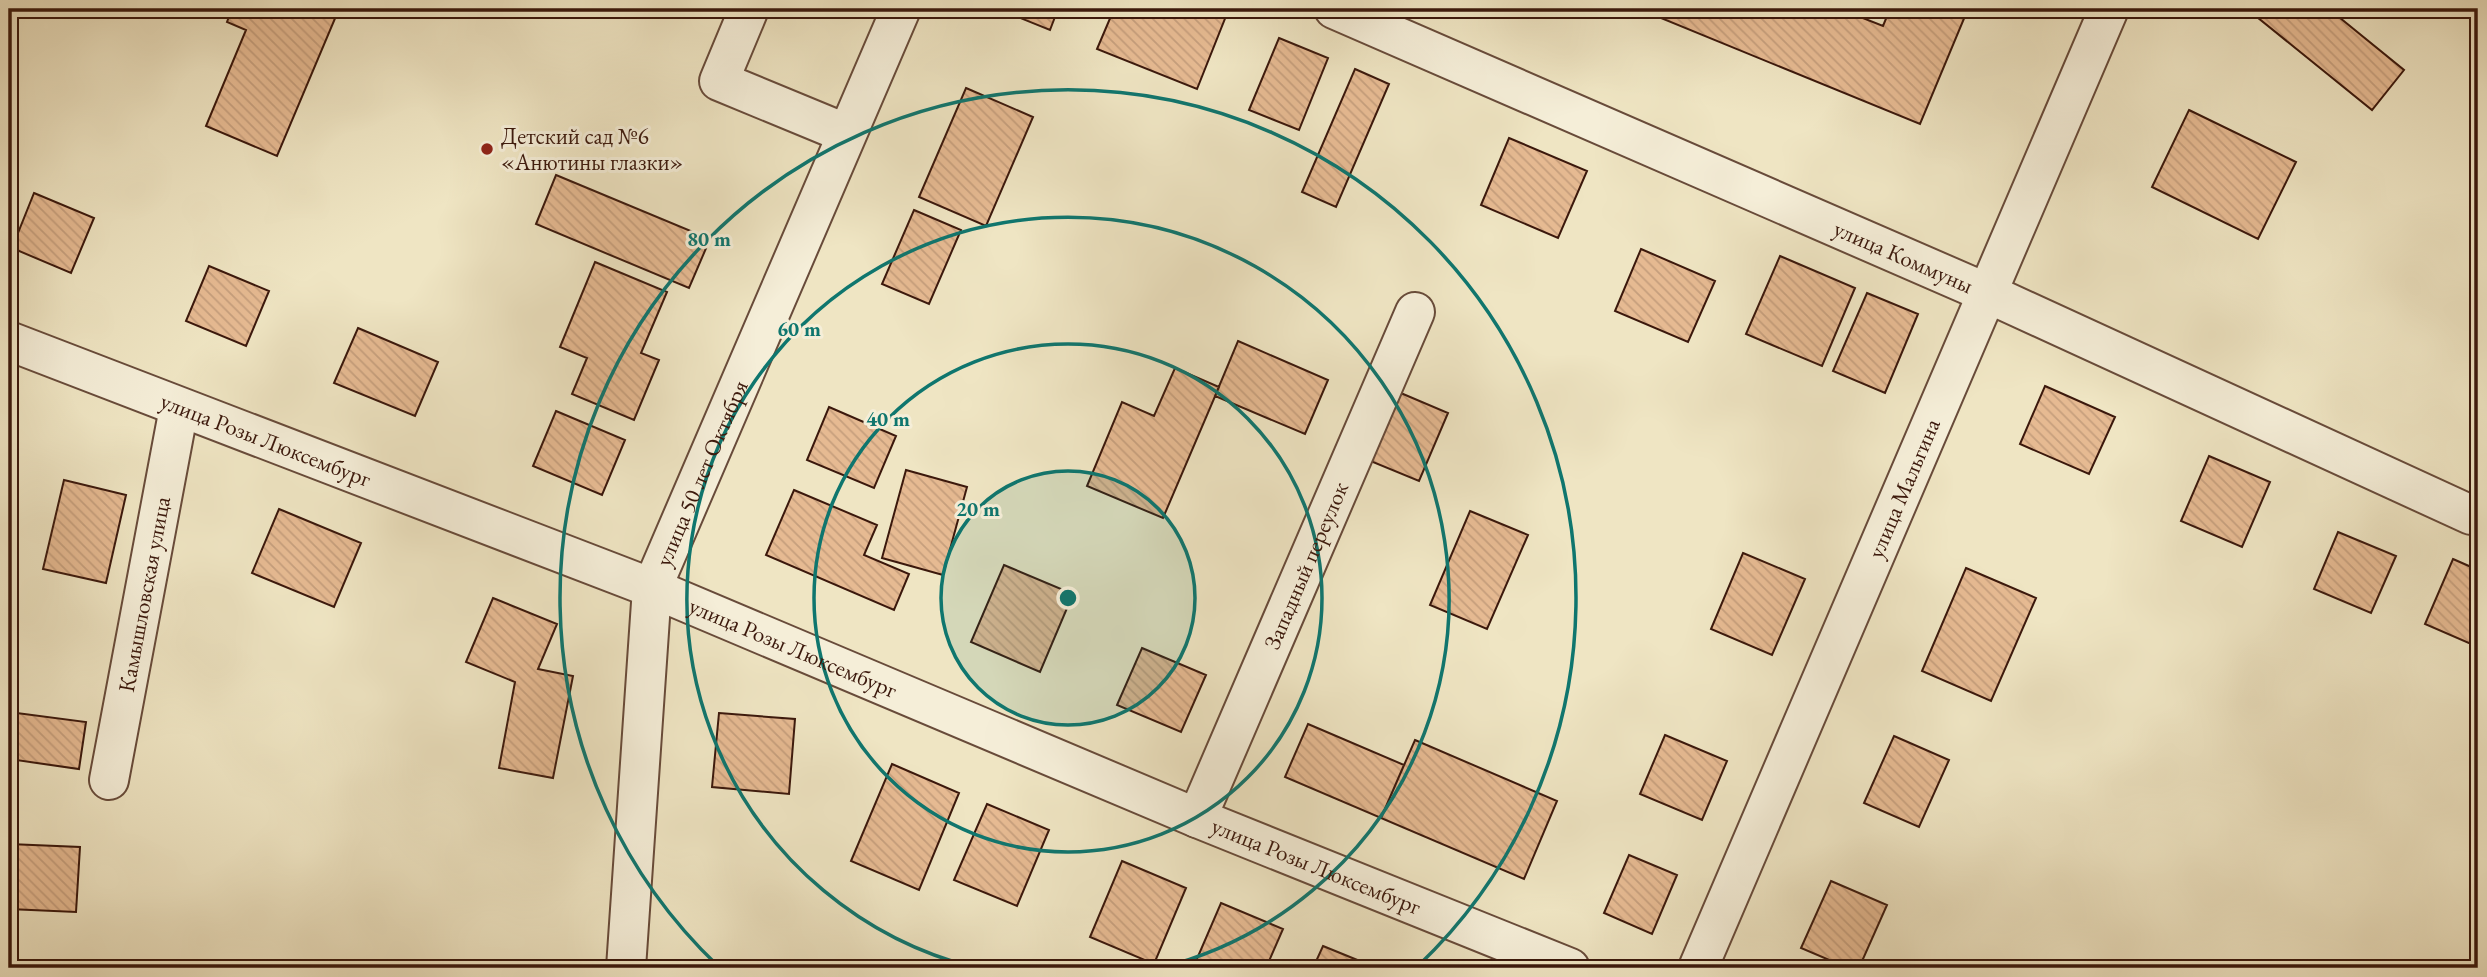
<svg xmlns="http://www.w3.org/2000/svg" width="2487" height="977" viewBox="0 0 2487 977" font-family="'EB Garamond',serif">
  <defs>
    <pattern id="building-back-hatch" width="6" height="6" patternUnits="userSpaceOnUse" patternTransform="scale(1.75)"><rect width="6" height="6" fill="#e6ba92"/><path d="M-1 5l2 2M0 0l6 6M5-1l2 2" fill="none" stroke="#c69f7d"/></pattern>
  </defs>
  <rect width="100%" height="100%" fill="#efe5c3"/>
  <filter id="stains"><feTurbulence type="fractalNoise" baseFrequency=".00286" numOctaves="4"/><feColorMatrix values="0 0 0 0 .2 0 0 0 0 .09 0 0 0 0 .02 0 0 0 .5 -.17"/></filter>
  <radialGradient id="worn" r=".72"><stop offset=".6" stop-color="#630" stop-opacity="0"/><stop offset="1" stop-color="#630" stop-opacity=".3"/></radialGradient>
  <path fill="url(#building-back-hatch)" stroke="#3b180c" stroke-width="2" d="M232,9H339L277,156L206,126L246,30L227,22Z
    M998,9H1058L1050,30Z
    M1114,9H1207L1226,16L1197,89L1097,49Z
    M1659,9H1840L1883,26L1890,9H1968L1920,124L1656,16Z
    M2247,9H2329L2404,70L2372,110Z
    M1279,38L1328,58L1299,130L1249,110Z
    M1355,69L1389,84L1336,207L1302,192Z
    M966,88L1033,117L986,226L919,197Z
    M2189,110L2296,162L2258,239L2152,187Z
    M1509,138L1587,171L1558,238L1481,205Z
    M556,175L710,239L689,288L536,224Z
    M34,193L94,218L71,273L12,248Z
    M914,210L961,230L929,304L882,284Z
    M1641,249L1715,281L1688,342L1615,311Z
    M1780,256L1855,288L1822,366L1746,334Z
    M595,262L667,292L641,353L659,360L634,420L572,394L587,358L560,347Z
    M209,266L269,291L246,346L186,321Z
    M1867,293L1918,314L1885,393L1833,371Z
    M358,328L438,362L415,416L334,383Z
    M1238,341L1328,380L1305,434L1215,396Z
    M1175,368L1219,387L1163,518L1087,486L1122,402L1154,416Z
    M2045,386L2115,417L2089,474L2020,444Z
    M1396,391L1448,413L1419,481L1368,460Z
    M829,407L896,436L874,488L807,460Z
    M556,411L625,440L602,495L533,466Z
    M2209,456L2270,482L2242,547L2181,521Z
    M906,470L967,487L943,575L882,558Z
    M64,480L126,495L106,583L43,569Z
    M794,490L877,525L864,555L909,574L894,610L766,555Z
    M279,509L361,543L334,607L252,573Z
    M1470,511L1528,535L1487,629L1430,605Z
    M2338,532L2396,556L2371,613L2314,589Z
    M1743,553L1805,579L1772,655L1711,629Z
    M2453,559L2478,570V647L2425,624Z
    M1004,565L1073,594L1040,672L971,642Z
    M1966,568L2036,598L1991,701L1922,671Z
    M493,598L557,624L538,669L573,676L553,778L499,768L515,682L466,662Z
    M1142,648L1206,675L1181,732L1117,705Z
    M9,712L86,722L79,769L9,759Z
    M719,713L795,719L789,794L712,787Z
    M1308,724L1404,765L1381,818L1285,777Z
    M1665,735L1727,761L1702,820L1640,794Z
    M1894,736L1949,760L1919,827L1864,803Z
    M1415,740L1557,801L1524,879L1381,818Z
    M892,764L959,793L919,890L851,861Z
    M987,804L1049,830L1017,906L954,880Z
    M9,844L80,847L76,912L9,909Z
    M1629,855L1677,875L1652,934L1604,913Z
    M1122,861L1186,888L1154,964L1090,937Z
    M1831,881L1887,905L1859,968H1848L1801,948Z
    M1221,903L1283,929L1266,968H1193Z
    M1323,946L1377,968H1313Z"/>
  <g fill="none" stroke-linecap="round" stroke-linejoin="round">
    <g stroke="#684b3a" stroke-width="42">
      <g id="minor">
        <path d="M749,9L719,81L845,133"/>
        <path id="s1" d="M1334,9L1987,293L2471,515"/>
        <path id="s2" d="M9,341L652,588L1197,818L1570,968"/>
        <path id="s3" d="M109,780L179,408"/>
        <path id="s4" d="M1197,818L1415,312"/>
        <path id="s5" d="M626,968L652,588L901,9"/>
        <path id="s6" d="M1698,968L2109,9"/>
      </g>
    </g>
    <use href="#minor" stroke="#f5eed8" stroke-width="38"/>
  </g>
  <circle cx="1068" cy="598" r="127" fill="#0f766e" fill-opacity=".12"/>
  <g fill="none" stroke="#0f766e" stroke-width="3.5">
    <circle cx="1068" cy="598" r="127"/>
    <circle cx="1068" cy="598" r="254"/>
    <path d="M976 968A381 381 0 1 1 1160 968"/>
    <path d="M718 966A508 508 0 1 1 1418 966"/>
  </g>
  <circle fill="#8f2418" stroke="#f5eed8" stroke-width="2.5" cx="487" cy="149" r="7"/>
  <g text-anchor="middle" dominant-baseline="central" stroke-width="6" stroke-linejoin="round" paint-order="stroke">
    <g font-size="23" fill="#3b180c" stroke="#f5eed8" text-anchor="start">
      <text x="501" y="136">Детский сад №6<tspan x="501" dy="26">«Анютины глазки»</tspan></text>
    </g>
    <g font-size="23" fill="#3b180c" stroke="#f5eed8">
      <text stroke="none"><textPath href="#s1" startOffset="621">улица Коммуны</textPath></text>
      <text stroke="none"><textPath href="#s2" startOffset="275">улица Розы Люксембург</textPath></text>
      <text stroke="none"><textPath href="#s5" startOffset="506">улица 50 лет Октября</textPath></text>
      <text stroke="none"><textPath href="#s6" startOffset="522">улица Мальгина</textPath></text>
      <text stroke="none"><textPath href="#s4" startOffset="275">Западный переулок</textPath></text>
      <text stroke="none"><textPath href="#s3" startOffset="189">Камышловская улица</textPath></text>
      <text stroke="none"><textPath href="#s2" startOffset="842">улица Розы Люксембург</textPath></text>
      <text stroke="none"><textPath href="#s2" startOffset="1409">улица Розы Люксембург</textPath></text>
    </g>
  </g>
  <circle cx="1068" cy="598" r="10" fill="#0f766e" stroke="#f5eed8" stroke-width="3.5"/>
  <g font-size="21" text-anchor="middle" font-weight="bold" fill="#0f766e" stroke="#f5eed8" stroke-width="6" stroke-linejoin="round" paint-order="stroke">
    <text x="709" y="246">80 m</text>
    <text x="799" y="336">60 m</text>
    <text x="888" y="426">40 m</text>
    <text x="978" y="516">20 m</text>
  </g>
  <rect width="2487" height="977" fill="none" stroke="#efe5c3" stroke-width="35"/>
  <rect x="10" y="10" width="2466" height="956" fill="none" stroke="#3b180c" stroke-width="3.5"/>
  <rect x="18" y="18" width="2452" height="942" fill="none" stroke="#3b180c" stroke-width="2"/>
  <rect width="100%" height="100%" filter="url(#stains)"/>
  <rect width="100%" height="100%" fill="url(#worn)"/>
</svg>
